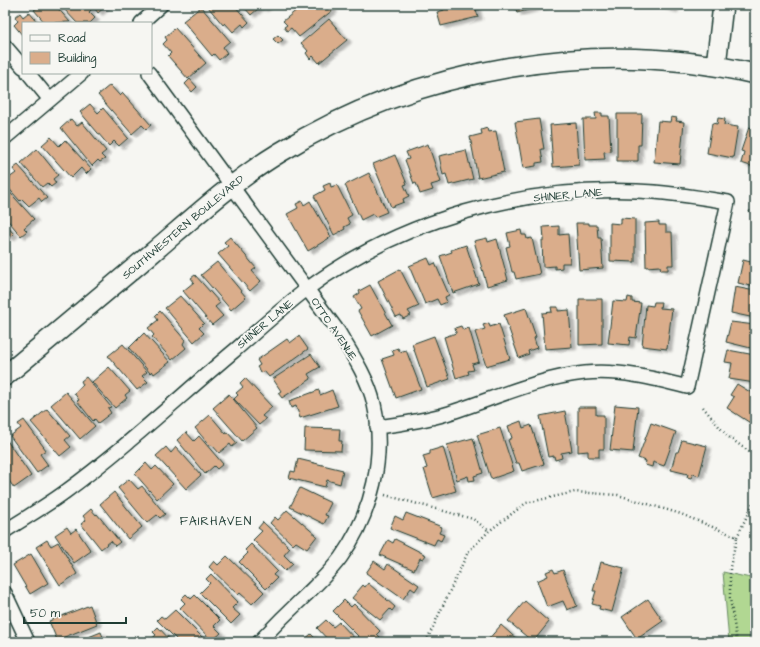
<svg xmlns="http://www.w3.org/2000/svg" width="760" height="647" viewBox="0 0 760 647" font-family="'Architects Daughter',sans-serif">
  <defs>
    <filter id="shadow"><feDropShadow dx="4.5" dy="2.5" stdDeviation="1" flood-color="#0004"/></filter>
  </defs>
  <rect width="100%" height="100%" fill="#f6f6f2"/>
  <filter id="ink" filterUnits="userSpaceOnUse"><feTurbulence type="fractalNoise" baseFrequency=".025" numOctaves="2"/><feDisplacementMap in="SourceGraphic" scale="8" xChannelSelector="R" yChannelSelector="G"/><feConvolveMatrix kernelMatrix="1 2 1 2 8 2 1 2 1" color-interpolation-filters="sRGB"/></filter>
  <g filter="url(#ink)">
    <path fill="#b1d792" stroke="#688a63" d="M723,572L755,579V642H729Z"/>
    <path fill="#daad8b" stroke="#1f3d34" filter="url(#shadow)" d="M41,5H55L70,22L45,23L34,10Z
      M63,5H90L93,8L89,12L95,18L90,23H77L63,8Z
      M92,5H107L98,13Z
      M210,5H234L249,22L244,27L242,24L233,32L225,23L223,25L208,7Z
      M238,5H266L267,6L263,9L260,7L251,15L244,7L242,9Z
      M303,5H329L333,10L299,37L291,28L287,31L284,27L287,25L283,21Z
      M442,5H475L478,17L441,26L437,12L444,10Z
      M515,5H546L517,13Z
      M656,5H675L673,10Z
      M201,7L230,41L223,47L227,53L219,60L214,54L212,56L183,21Z
      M29,12L38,23H23V36L14,25L18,21L15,17L20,13L23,17Z
      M329,19L347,40L319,63L313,56L310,59L306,53L308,51L301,43Z
      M175,28L206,63L188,79L168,56L171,53L163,44L167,40L165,37Z
      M278,35L283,40L278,44L273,39Z
      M190,79L197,87L192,92L185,84Z
      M110,85L120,96L123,93L151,125L146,129L142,125L132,134L98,95Z
      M90,104L98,113L103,108L128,138L119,146L114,141L109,146L80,112Z
      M595,113H602V116H609L611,151L604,152L605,159L585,160L583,119H596Z
      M617,114H642L641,145H638V161H617Z
      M671,117L677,118L676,121L684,122L680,164L654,162L658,121L670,122Z
      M718,118L725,119L724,125L738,127L733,158L707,153L712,123L717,124Z
      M71,119L77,126L82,122L106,151L101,155L105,159L100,162L98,160L92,166L61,128Z
      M539,119L544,149H541L543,162L536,163V166L523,168L515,122Z
      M754,119L755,162L754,167L741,163L744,152L741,151L749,127L751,128Z
      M576,123L579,165L553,167L550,125Z
      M487,128L488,132L496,131L504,172L478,178L470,137L482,134L481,130Z
      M51,137L59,146L65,140L91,169L86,174L81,168L71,178L42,145Z
      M428,144L441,182L431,185L433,190L420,194L416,183L414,184L405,160L409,159L406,152Z
      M37,149L58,175L53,179L56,183L51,187L47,183L42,187L21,163Z
      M466,150L473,179L449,185L446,174L443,175L439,156Z
      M395,155L407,184L404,185L409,196L403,199L404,202L391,207L373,164Z
      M18,165L47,198L42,202L39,198L29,206L22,199L20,201L5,184V181L16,173L13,169Z
      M369,173L387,212L375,217L373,214L361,220L345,185Z
      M330,183L331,187L337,185L352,215L347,218L350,224L344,227L345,229L334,235L314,196L325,190L323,186Z
      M5,187L34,219L24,228L27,231L21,236L5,217Z
      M302,201L304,205L310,201L331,237L308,251L287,214L298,208L296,204Z
      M621,218L635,219V262L610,261V223L621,224Z
      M659,222V225H666V232H672L673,265H668V270H661L660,266L646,267L645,223Z
      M576,223H589V225H597L598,238H601L603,268L579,270Z
      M5,224L14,234L9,238L5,235Z
      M559,226V235L568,234L570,263H562V268L555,269V266L543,267L542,240H544L543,227Z
      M521,230L522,235H526L527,239L532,238L540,274L516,279L514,272H512L506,247L510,246L507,233Z
      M230,237L256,268L252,271L261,281L250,291L218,254L228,246L224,242Z
      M487,238L488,242L497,239L508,280L487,286L474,241Z
      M466,245L479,284L453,293L440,256L452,252L451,250Z
      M428,258L431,265L435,263L449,295L445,297L447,302L440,305L437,299L425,304L409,266Z
      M743,260L755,263V287L738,283Z
      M217,262L246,297L231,310L201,275Z
      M400,269L419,306L408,311L411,315L403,319L401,315L396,317L378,281Z
      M195,275L220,303L215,307L223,316L212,325L183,291L194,282L191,278Z
      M370,285L392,325L372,336L358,311L361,309L354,297L360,293L359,291Z
      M735,287L755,291V318L731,313Z
      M180,296L204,323L199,328L204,333L194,342L165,308Z
      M628,297L632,298V302L641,303L636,338L630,337L629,345L608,343L613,301L627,302Z
      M579,299H602V344L579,345Z
      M654,302H661L660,308L672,309L667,349L642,346L646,305L653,306Z
      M551,307H558V311L569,310L572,347L545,349L542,313L552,312Z
      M526,308L536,337L534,338L537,348L528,351L529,354L519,358L504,315Z
      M160,311L185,340L183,344L186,348L172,360L152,337L154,335L148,328L158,320L155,316Z
      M731,322L755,325V349L726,342Z
      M489,323L490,327L499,324L510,359L486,366L475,332L485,329L483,325Z
      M461,326L463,330L469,328L479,362L472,364L474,370L468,371L469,374L456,378L444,337L456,333L455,328Z
      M144,333L170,362L154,374L152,371L150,373L129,348Z
      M299,336L308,349L269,377L264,371L261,373L257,367L260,365L257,360L287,339L290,343Z
      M434,336L450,379L427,387L412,344Z
      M123,344L147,372L142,376L148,382L137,390L108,356Z
      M398,348L400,352L406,350L421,389L396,398L382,359L394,355L392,350Z
      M728,350L755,355V383L729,379L732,363L725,362Z
      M311,354L320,367L308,374L311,379L282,398L278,393L281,391L273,379Z
      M109,367L130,391L125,395L127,398L115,408L92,382Z
      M86,377L111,407L108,408L111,413L98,423L95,419L93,421L77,401L79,400L74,393L83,385L81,381Z
      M245,378L272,407L262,416L266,419L259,425L234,399L238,395L236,393L243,387L240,383Z
      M737,384L755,395V426L727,408L734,397L730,395Z
      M319,390L320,395L332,390L338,406L300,418L296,406L291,408L289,401Z
      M66,392L95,426L80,439L51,405Z
      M229,394L257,428L242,441L213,408Z
      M615,405L638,407L633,452L610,450Z
      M578,407H596V415H604V449H599V457H588V451L578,452Z
      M47,409L70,436L65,440L71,447L60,456L31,422Z
      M565,411L572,451L561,453L562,458L555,460L554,456L548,457L540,416Z
      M210,415L226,434L227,432L237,443L232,447L230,444L219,453L212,445L210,446L195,428Z
      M24,420L46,450L40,454L48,465L37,473L10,436L21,428L18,424Z
      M521,421L523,428L531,425L544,464L522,471L519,463H516L508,440L512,438L508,426Z
      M651,423L676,432L664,466L653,462L652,467L645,465L646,461L638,458Z
      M305,428L340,429L339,441H342L341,451L304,450Z
      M500,428L514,471L491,479L477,435Z
      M186,432L194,441L199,436L223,464L217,469L214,466L205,474L177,440Z
      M473,438L483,473L474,476L475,480L469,481L468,476L457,480L447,445Z
      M6,439L31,476L14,488L5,475Z
      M682,440L707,446L699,476L693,474L691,478L687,477L688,474L671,470L676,452H678Z
      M166,447L171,453L176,447L201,475L186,489L156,456Z
      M443,447L456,491L433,498L424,469L427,468L423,456L430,454V451Z
      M298,459L343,470L340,484L327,480L325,487L289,478L291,471L295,472Z
      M146,463L152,470L156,466L173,484L157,499L135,474Z
      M129,479L138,489L142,486L165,514L160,518L157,515L147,523L118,488Z
      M300,488L331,503L325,515L328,516L324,524L290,507Z
      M114,492L142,527L128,539L100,504Z
      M91,509L96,515L97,514L120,542L115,546L111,541L101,549L81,524L86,520L83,516Z
      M287,510L317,536L307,549L296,542L293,545L270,523L275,517L278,520Z
      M406,513L442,527L439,533L444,535L441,541L437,539L434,545L390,528L395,516L403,520Z
      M263,522L290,548L284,555L293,564L285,571L253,540L262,531L258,528Z
      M67,527L71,533L76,529L91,551L74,563L55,535Z
      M395,539L426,555L423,559L420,558L414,570L380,555L388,540L393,543Z
      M47,540L51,546L58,542L77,574L60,585L36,547Z
      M251,544L277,571L273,575L277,578L266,589L239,562L248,553L245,550Z
      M31,554L48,583L30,594L13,565Z
      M227,556L264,592L252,604L240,593L238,595L209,567L214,561L218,565Z
      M374,561L385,569L388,564L419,585L415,591L411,588L403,599L366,573Z
      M601,562L624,568L612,612L599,609L600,606L592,604L596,591H593Z
      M553,569L555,573L563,570L577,606L567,610L563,601L547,607L537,581L548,576L546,572Z
      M211,574L238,602L232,608L240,615L231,624L200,593L210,583L206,579Z
      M368,583L395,607L392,611L390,609L380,620L352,598L363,585L365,587Z
      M186,594L191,599L195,595L220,620L214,626L221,633L212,641L180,608L185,603L181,599Z
      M648,599L663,621L637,639L622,617Z
      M344,600L351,607L354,604L380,631L377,634L380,637L375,642L372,639L368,642H364L333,611Z
      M525,601L549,622L533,642L508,621Z
      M90,605L97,624L57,640L49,621Z
      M175,610L207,642H179L157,620L161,616L165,619Z
      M326,620L333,627L339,622L358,642H330L317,628Z
      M501,625L520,642H486Z
      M158,627L172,642H148L156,635L153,632Z
      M101,632L105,642H76Z
      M311,634L319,642H302Z"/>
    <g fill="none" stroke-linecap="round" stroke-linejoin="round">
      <g stroke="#1f3d34" stroke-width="16">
        <path id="street" d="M141,23L161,5
          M5,46L23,67
          M28,73L50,100
          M149,73L338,331C352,354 368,378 374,404C386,457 372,513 341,557C331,571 318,583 306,595C290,610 274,626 259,642
          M5,138L82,73
          M5,531C25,518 46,506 65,492C124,449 178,398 234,351C258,330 282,308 307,289C400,220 522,186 637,191C668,192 698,197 728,202L687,387C653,378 620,370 585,373C537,378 491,400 446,414C423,421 400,424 377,427
          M5,593L28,642"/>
      </g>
      <g stroke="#1f3d34" stroke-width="22">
        <path id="secondary" d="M716,65L723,5
          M5,376C54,335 103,294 152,253C193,218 233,181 279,153C418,67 596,37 755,74"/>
      </g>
      <path stroke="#1f3d34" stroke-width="2.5" stroke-dasharray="1 3" stroke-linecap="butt" d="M749,211L755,214
        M703,407L726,435L755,456
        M385,495L473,519L489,531
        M737,537L755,499
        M426,642L468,552L489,531L526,503L575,492L618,495L681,514L737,537L730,567V598L737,642"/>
      <use href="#street" stroke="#f6f6f2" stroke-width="13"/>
      <use href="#secondary" stroke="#f6f6f2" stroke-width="19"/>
    </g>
  </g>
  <g text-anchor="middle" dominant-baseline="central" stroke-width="4" stroke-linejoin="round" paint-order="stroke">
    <g font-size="11" fill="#1f3d34" stroke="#f6f6f2">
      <text transform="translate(568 195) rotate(-5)">SHINER LANE</text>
      <text transform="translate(183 227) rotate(-40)">SOUTHWESTERN BOULEVARD</text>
      <text transform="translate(265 324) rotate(-40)">SHINER LANE</text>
      <text transform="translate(334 329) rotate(56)">OTTO AVENUE</text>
    </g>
    <g font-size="12" letter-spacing="1" fill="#1f3d34" stroke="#f6f6f2">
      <text x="216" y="521">FAIRHAVEN</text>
    </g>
  </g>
  <rect width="760" height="647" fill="none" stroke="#f6f6f2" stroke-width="20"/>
  <rect x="10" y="10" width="740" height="627" fill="none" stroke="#1f3d34" stroke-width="1.5" filter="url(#ink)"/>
  <rect x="22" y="22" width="130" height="52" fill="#f6f6f2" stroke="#a0aca6"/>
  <rect x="30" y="35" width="20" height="6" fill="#f6f6f2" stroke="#a0aca6"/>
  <text x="58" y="42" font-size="12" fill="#1f3d34">Road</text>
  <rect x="30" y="52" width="20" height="12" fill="#daad8b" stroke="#a0aca6"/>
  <text x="58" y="62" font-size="12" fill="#1f3d34">Building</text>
  <path d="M24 617v6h102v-6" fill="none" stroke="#1f3d34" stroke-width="2"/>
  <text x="30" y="617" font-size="12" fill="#1f3d34" stroke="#f6f6f2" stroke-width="3" paint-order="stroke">50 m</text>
</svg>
